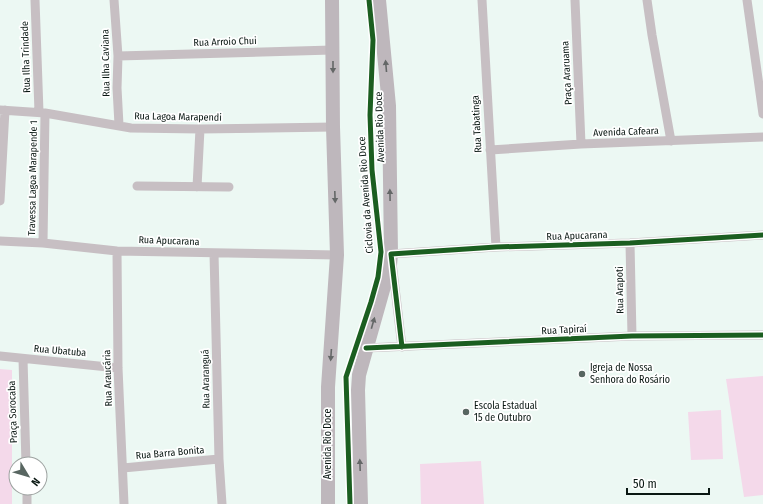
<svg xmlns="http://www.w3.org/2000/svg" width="763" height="504" viewBox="0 0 763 504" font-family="'Fira Sans Condensed',sans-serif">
  <rect width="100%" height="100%" fill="#ecf8f3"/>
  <path fill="#f4d9ea" d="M0,369L12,370V504H0Z
    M763,376V495L744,497L726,379Z
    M721,410L723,459L691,460L688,412Z
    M481,461L484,504H421L420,464Z"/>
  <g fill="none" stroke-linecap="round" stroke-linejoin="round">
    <path stroke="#c7bfc3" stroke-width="9" d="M35,0L39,112
      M114,0L118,56L117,88L119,125
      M482,0L496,247
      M575,0L581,144
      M647,0L652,35L671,141
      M747,0L763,114
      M118,56L332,50
      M0,110L45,113L131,128L200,129L333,127
      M490,150L581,144L763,137
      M137,186L229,187
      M197,187L200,129
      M0,201L5,110
      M0,241L43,243L117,251L337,255
      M43,243L45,113
      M630,243L632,336
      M117,251L118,368L124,504
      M214,253L219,459L222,504
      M402,347L391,254L496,247L630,243L763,235
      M366,348L632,336L763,335
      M0,356L118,368
      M23,359L26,464
      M123,468L219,459
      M27,488V504"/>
    <path stroke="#beb7bc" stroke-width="14" d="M328,504V387L337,255L333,127L332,0
      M361,504L358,390L359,375L390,265L391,254L389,106L379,0"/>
    <g stroke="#fff" stroke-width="8">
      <path id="cycleway" d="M402,347L391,254L496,247L630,243L763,235
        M366,348L632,336L763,335
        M350,504L346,377L371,302L378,277L381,252L372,170L370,115L373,40L369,0"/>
    </g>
    <use href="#cycleway" stroke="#1b5e20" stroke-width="5"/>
  </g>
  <defs><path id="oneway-solid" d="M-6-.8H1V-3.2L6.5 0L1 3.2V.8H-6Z"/></defs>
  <g fill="#646767">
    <use href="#oneway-solid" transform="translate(386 66) rotate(-95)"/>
    <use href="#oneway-solid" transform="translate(333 67) rotate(90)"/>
    <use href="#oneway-solid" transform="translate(390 195) rotate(-91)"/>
    <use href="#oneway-solid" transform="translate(335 197) rotate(88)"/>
    <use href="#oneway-solid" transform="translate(373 323) rotate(-74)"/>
    <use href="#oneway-solid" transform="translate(331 355) rotate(94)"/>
    <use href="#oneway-solid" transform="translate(360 465) rotate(-92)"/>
  </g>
  <g fill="#586661" stroke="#fff" stroke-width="1.5">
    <circle cx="582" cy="374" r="4"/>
    <circle cx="466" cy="412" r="4"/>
  </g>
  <g text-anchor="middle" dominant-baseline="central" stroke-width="3.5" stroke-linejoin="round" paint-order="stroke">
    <g font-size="10" fill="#091712" stroke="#fff">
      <text transform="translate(225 42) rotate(-2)">Rua Arroio Chui</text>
      <text transform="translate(26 57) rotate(-92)">Rua Ilha Trindade</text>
      <text transform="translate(106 63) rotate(-91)">Rua Ilha Caviana</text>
      <text transform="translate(567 73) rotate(-93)">Praça Araruama</text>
      <text transform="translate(178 117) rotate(1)">Rua Lagoa Marapendi</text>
      <text transform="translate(477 124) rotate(-93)">Rua Tabatinga</text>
      <text transform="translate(380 127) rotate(-92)">Avenida Rio Doce</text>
      <text transform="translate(626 132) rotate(-2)">Avenida Cafeara</text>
      <text transform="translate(33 178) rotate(-89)">Travessa Lagoa Marapende 1</text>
      <text transform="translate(366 195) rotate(-94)">Ciclovia da Avenida Rio Doce</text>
      <text transform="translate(577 236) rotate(-2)">Rua Apucarana</text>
      <text transform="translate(169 241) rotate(2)">Rua Apucarana</text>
      <text transform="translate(620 290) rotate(-91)">Rua Arapoti</text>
      <text transform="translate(564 330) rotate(-3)">Rua Tapiraí</text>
      <text transform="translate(60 351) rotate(5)">Rua Ubatuba</text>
      <text transform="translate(108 378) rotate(-92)">Rua Araucária</text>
      <text transform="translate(206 379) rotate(-91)">Rua Araranguá</text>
      <text transform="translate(13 412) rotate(-92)">Praça Sorocaba</text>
      <text transform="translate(328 444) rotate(-90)">Avenida Rio Doce</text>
      <text transform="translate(170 453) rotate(-5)">Rua Barra Bonita</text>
    </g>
    <g font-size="10" fill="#091712" stroke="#fff" text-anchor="start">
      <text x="590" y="368">Igreja de Nossa<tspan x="590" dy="12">Senhora do Rosário</tspan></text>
      <text x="474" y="406">Escola Estadual<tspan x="474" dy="12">15 de Outubro</tspan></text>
    </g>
  </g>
  <g transform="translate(28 476) rotate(128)"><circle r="19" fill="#ffffff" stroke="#9da2a0"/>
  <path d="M0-3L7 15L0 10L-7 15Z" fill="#586661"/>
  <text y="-6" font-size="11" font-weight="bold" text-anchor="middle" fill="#091712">N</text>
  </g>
  <path d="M627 488v6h82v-6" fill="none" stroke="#091712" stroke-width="2"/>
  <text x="633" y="488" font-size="12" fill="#091712" stroke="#ffffff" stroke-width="3" paint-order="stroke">50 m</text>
</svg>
